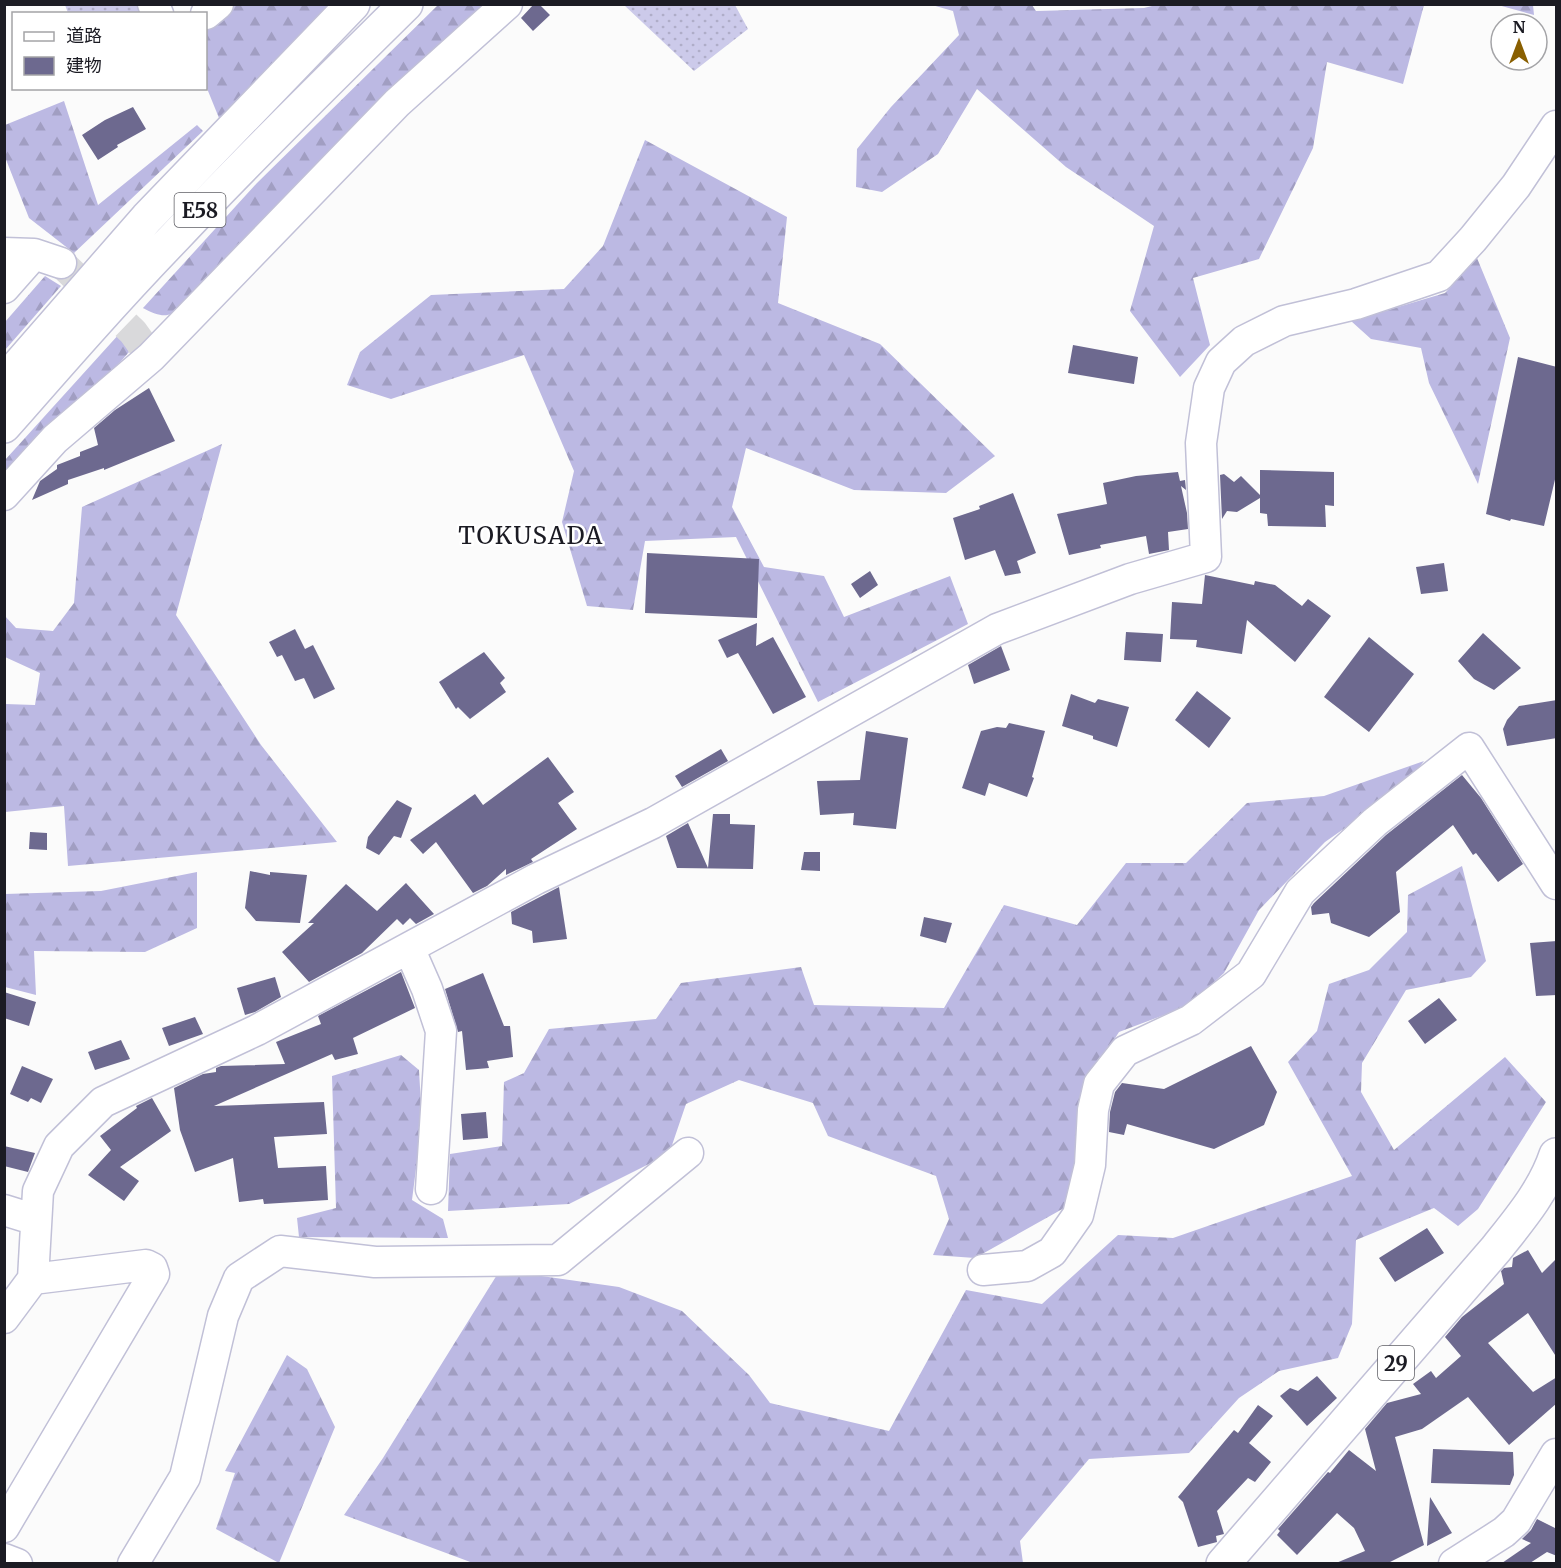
<svg xmlns="http://www.w3.org/2000/svg" width="1561" height="1568" viewBox="0 0 1561 1568" font-family="Merriweather,'Noto Sans JP',serif">
  <defs>
    <pattern id="grass-dots" width="8" height="8" patternUnits="userSpaceOnUse" patternTransform="scale(1.5)"><rect width="8" height="8" fill="#cccaea"/><path d="M2 2h.1M6 6h.1" fill="none" stroke="#afadc8" stroke-width="1.8" stroke-linecap="round"/></pattern>
    <pattern id="forest-firs" width="22" height="20" patternUnits="userSpaceOnUse" patternTransform="scale(1.5)"><rect width="22" height="20" fill="#bcb9e3"/><path d="M5 1l3.5 6h-7zM16 11l3.5 6h-7z" fill="#a19ec2"/></pattern>
  </defs>
  <rect width="100%" height="100%" fill="#fbfbfb"/>
  <path fill="url(#grass-dots)" d="M65,5H141L146,13H68Z
    M624,5H735L748,29L694,71Z"/>
  <path fill="url(#forest-firs)" d="M236,5H330L219,118L206,86V27Z
    M438,5H486L198,294C176,311 171,324 143,308L257,183Z
    M1156,5H1424L1403,84L1327,62L1313,148L1259,259L1193,278L1210,345L1180,377L1130,311L1154,226L1066,167L977,89L938,154L882,192L856,187L857,149L891,107L959,35L953,11L932,5H1032L1036,11L1144,8Z
    M1498,5H1533L1534,15Z
    M64,101L98,205L197,125L203,131L74,253L29,218L5,157V125Z
    M645,140L787,217L778,303L880,344L995,456L946,493L854,490L746,448L732,507L764,567L824,576L844,617L950,576L968,624L818,702L736,537L645,541L633,610L587,606L562,522L574,471L524,355L391,399L347,385L360,352L431,295L564,289L603,246Z
    M1477,258L1510,338L1478,484L1429,383L1421,348L1371,339L1351,321L1445,293Z
    M45,276L61,286L5,350V322Z
    M120,333L129,352L109,375L5,479V460Z
    M222,444L176,615L261,745L337,842L68,866L64,806L5,812V704L35,705L40,673L5,657V616L16,628L53,631L74,603L82,507Z
    M1424,761L1405,786L1325,842L1259,910L1224,973L1188,1006L1119,1032L1086,1083L1083,1166L1066,1207L975,1258L933,1255L949,1219L936,1176L828,1136L813,1103L739,1080L686,1104L669,1154L569,1204L448,1211L450,1154L502,1146L504,1082L524,1073L549,1029L656,1019L681,983L801,967L814,1005L944,1008L1004,905L1077,925L1126,863H1186L1247,803L1324,796Z
    M1462,866L1486,961L1471,977L1406,990L1362,1063L1361,1092L1394,1150L1505,1057L1546,1102L1478,1209L1458,1226L1434,1208L1356,1240L1352,1324L1338,1358L1279,1371L1239,1398L1189,1453L1089,1459L1020,1541L1023,1563H473L344,1515L383,1458L500,1270L619,1287L682,1311L749,1375L770,1403L889,1431L966,1290L1042,1304L1118,1235L1173,1238L1352,1176L1288,1062L1317,1031L1329,984L1369,970L1407,932L1408,895Z
    M197,872V928L145,952L34,951L36,995L5,987V894L101,891Z
    M401,1055L419,1070L422,1122L412,1200L443,1219L448,1238L299,1237L297,1218L336,1208L332,1076Z
    M287,1355L307,1369L335,1427L279,1563L216,1529L235,1473L225,1471Z"/>
  <path fill="#6d698f" d="M534,4H539L550,15L533,31L521,18Z
    M133,107L146,129L117,145L118,147L98,160L82,135L105,120Z
    M1073,345L1138,357L1134,384L1068,373Z
    M1518,357L1557,367V471L1544,526L1511,519L1510,521L1486,514Z
    M149,388L175,441L104,470V468L68,480V484L32,500L40,481L57,469V465L80,456V452L98,445L94,428L115,410Z
    M1260,470L1334,472V506L1325,505L1326,527L1268,526L1267,514L1260,513V498L1237,512L1227,511L1222,519L1220,475L1224,474L1234,482L1241,476L1260,495Z
    M1178,472L1180,481L1185,480L1186,490L1181,486L1187,513L1188,529L1168,532L1169,550L1149,554L1146,536L1100,545L1101,548L1069,555L1057,514L1107,504L1103,483L1136,476Z
    M1013,493L1036,553L1017,561L1021,573L1005,576L995,550L965,560L953,518L980,509L979,506Z
    M647,553L759,559L757,618L645,613Z
    M1444,563L1448,591L1421,594L1416,567Z
    M870,571L878,585L860,598L851,584Z
    M1205,575L1254,585L1255,581L1275,585L1302,606L1308,599L1331,616L1295,662L1247,620L1242,654L1196,647L1197,640L1170,639L1172,602L1202,604Z
    M757,623L756,646L773,637L806,697L773,714L738,653L727,658L718,640Z
    M295,629L305,649L313,645L335,689L314,699L304,678L295,681L282,655L277,657L269,642Z
    M1126,632L1163,634L1161,662L1124,660Z
    M1483,633L1521,668L1494,690L1474,679L1458,661Z
    M1369,637L1414,674L1369,732L1324,697Z
    M1001,646L1010,670L974,684L968,665Z
    M484,652L505,678L500,683L506,692L470,719L458,707L456,709L439,682Z
    M1197,691L1231,718L1209,748L1175,720Z
    M1071,694L1095,703L1098,699L1129,707L1117,747L1093,739V736L1062,726Z
    M1557,700V738L1507,746L1503,729L1507,720L1519,706Z
    M1009,723L1045,731L1032,777L1034,778L1027,797L989,783L985,796L962,788L981,731L997,727L1006,728Z
    M866,731L908,738L896,829L853,825L854,813L820,815L817,781L860,780Z
    M721,749L728,761L682,787L675,776Z
    M548,757L574,792L558,803L577,829L531,859L533,862L506,875V869L487,886L473,893L436,842L423,854L410,840L475,794L483,805Z
    M1462,775L1481,798L1523,864L1498,882L1476,853L1473,855L1453,825L1396,872L1400,912L1369,937L1331,923L1329,913L1312,915L1311,907L1314,903L1386,835Z
    M397,800L412,808L401,838L394,836L379,855L366,848L368,837Z
    M713,814H730V824L755,825L753,869L677,868L666,836L688,823L708,868Z
    M30,832L47,833V850L29,849Z
    M804,852H820V871L801,870Z
    M250,871L270,875V872L307,875L300,923L256,921L245,908Z
    M406,883L434,914L416,924L410,918L403,925L397,919L362,953L309,982L282,952L314,923H308L346,884L377,911Z
    M559,887L567,939L533,943L532,931L512,924L511,912Z
    M924,917L952,923L946,943L920,936Z
    M1557,941V995L1536,996L1530,943Z
    M401,972L415,1008L353,1038L358,1054L335,1060L332,1054L214,1106L324,1102L327,1134L274,1137L278,1168L326,1166L328,1200L264,1204L263,1199L239,1202L233,1158L195,1172L180,1130L174,1088L203,1074L216,1072V1068L221,1066L285,1064L276,1042L321,1024L318,1016Z
    M483,973L504,1026H510L513,1057L487,1061L489,1068L466,1070L462,1031L458,1032L445,989Z
    M275,977L281,997L255,1012L245,1015L237,988Z
    M4,992L36,1002L29,1026L4,1018Z
    M1439,998L1457,1020L1425,1044L1408,1021Z
    M195,1017L203,1034L169,1046L162,1028Z
    M121,1040L130,1059L95,1070L88,1052Z
    M1251,1046L1277,1092L1264,1125L1214,1149L1127,1124L1124,1135L1109,1132L1110,1112L1115,1092L1122,1083L1164,1089Z
    M22,1066L53,1079L41,1103L31,1098L28,1102L10,1094Z
    M152,1098L171,1131L120,1167L139,1181L124,1201L88,1175L111,1150L100,1136L137,1108L136,1106Z
    M486,1112L488,1138L463,1140L461,1114Z
    M4,1146L35,1153L28,1172L4,1166Z
    M1427,1228L1444,1253L1395,1282L1379,1258Z
    M1528,1250L1542,1273L1557,1258V1358L1528,1313L1488,1343L1533,1392L1557,1377V1403L1509,1445L1468,1397L1422,1429L1395,1437L1424,1545L1388,1563H1336L1365,1551L1354,1528L1337,1513L1297,1555L1277,1535L1280,1531L1278,1529L1328,1472L1330,1473L1349,1450L1376,1471L1365,1429L1387,1403L1421,1394L1413,1384L1431,1371L1436,1378L1461,1356L1445,1337L1462,1317L1504,1284L1501,1271L1504,1268L1512,1267L1513,1258Z
    M1317,1376L1337,1398L1307,1426L1280,1396L1290,1388L1298,1391Z
    M1258,1405L1273,1416L1249,1443L1271,1462L1255,1482L1248,1478L1217,1511L1224,1534L1216,1536L1217,1542L1198,1547L1183,1502L1178,1497L1234,1430L1238,1433Z
    M1433,1449L1513,1452L1514,1475L1510,1485L1431,1483Z
    M1430,1497L1452,1533L1427,1546Z
    M1537,1519L1557,1529V1556L1547,1552L1530,1563H1502L1531,1543L1522,1539L1531,1530Z"/>
  <g fill="none" stroke-linecap="round" stroke-linejoin="round">
    <path stroke="#d9d9db" stroke-width="30" stroke-dasharray="30 15" stroke-linecap="butt" d="M61,263L133,332L151,357"/>
    <g stroke="#c1c0d7" stroke-width="33">
      <path id="minor" d="M153,4L158,14
        M206,14L218,4
        M4,253L34,254L61,263
        M4,288L34,254
        M4,495L55,439L151,357L397,103L507,4
        M409,948L427,989L441,1031L431,1189
        M4,1210L36,1220
        M983,1270L1027,1266L1052,1252L1078,1215L1090,1165L1093,1110L1099,1084L1125,1051L1191,1020L1251,974L1300,892L1375,822L1469,748L1556,884
        M4,1318L33,1279L38,1191L59,1146L103,1102L257,1030L536,879L653,823L997,629L1130,579L1206,557L1201,443L1209,388L1221,362L1244,341L1284,321L1356,304L1439,276L1473,239L1516,186L1556,126
        M4,1527L154,1274L152,1268L146,1265L33,1279
        M4,1559L17,1564
        M133,1564L185,1477L223,1316L239,1278L280,1251L375,1262L558,1260L688,1153
        M1454,1564L1504,1532L1516,1521L1556,1454"/>
    </g>
    <g stroke="#c1c0d7" stroke-width="36">
      <path id="major" d="M1223,1564L1496,1249C1519,1220 1544,1191 1556,1155"/>
    </g>
    <g stroke="#c1c0d7" stroke-width="36">
      <path id="highway" d="M4,382L147,218L353,4
        M4,426C60,362 116,298 175,237C250,157 328,81 406,4"/>
    </g>
    <use href="#minor" stroke="#fff" stroke-width="30"/>
    <use href="#major" stroke="#fff" stroke-width="33"/>
    <use href="#highway" stroke="#fff" stroke-width="33"/>
  </g>
  <g text-anchor="middle" dominant-baseline="central" stroke-width="5" stroke-linejoin="round" paint-order="stroke">
    <g fill="#fff" stroke="#5f5f65" stroke-width="1.5">
      <rect x="174.5" y="193" width="51" height="34" rx="4.5"/>
      <rect x="1378" y="1346" width="36" height="34" rx="4.5"/>
    </g>
    <g font-size="20" font-weight="bold" fill="#1b1b23">
      <text x="200" y="210">E58</text>
      <text x="1396" y="1363">29</text>
    </g>
    <g font-size="24" letter-spacing="1.5" fill="#1b1b23" stroke="#fff">
      <text x="531" y="535">TOKUSADA</text>
    </g>
  </g>
  <rect width="1561" height="1568" fill="none" stroke="#1b1b23" stroke-width="12"/>
  <rect x="12" y="12" width="195" height="78" fill="#ffffff" stroke="#a4a4a7" stroke-width="1.5"/>
  <rect x="24" y="32" width="30" height="9" fill="#ffffff" stroke="#a4a4a7" stroke-width="1.5"/>
  <text x="66" y="42" font-size="18" fill="#1b1b23">道路</text>
  <rect x="24" y="57" width="30" height="18" fill="#6d698f" stroke="#a4a4a7" stroke-width="1.5"/>
  <text x="66" y="72" font-size="18" fill="#1b1b23">建物</text>
  <g transform="translate(1519 42)"><circle r="28" fill="#ffffff" stroke="#a4a4a7" stroke-width="1.5"/>
  <path d="M0-4.5L10 22L0 15L-10 22Z" fill="#895f00"/>
  <text y="-9" font-size="16" font-weight="bold" text-anchor="middle" fill="#1b1b23">N</text>
  </g>
</svg>
